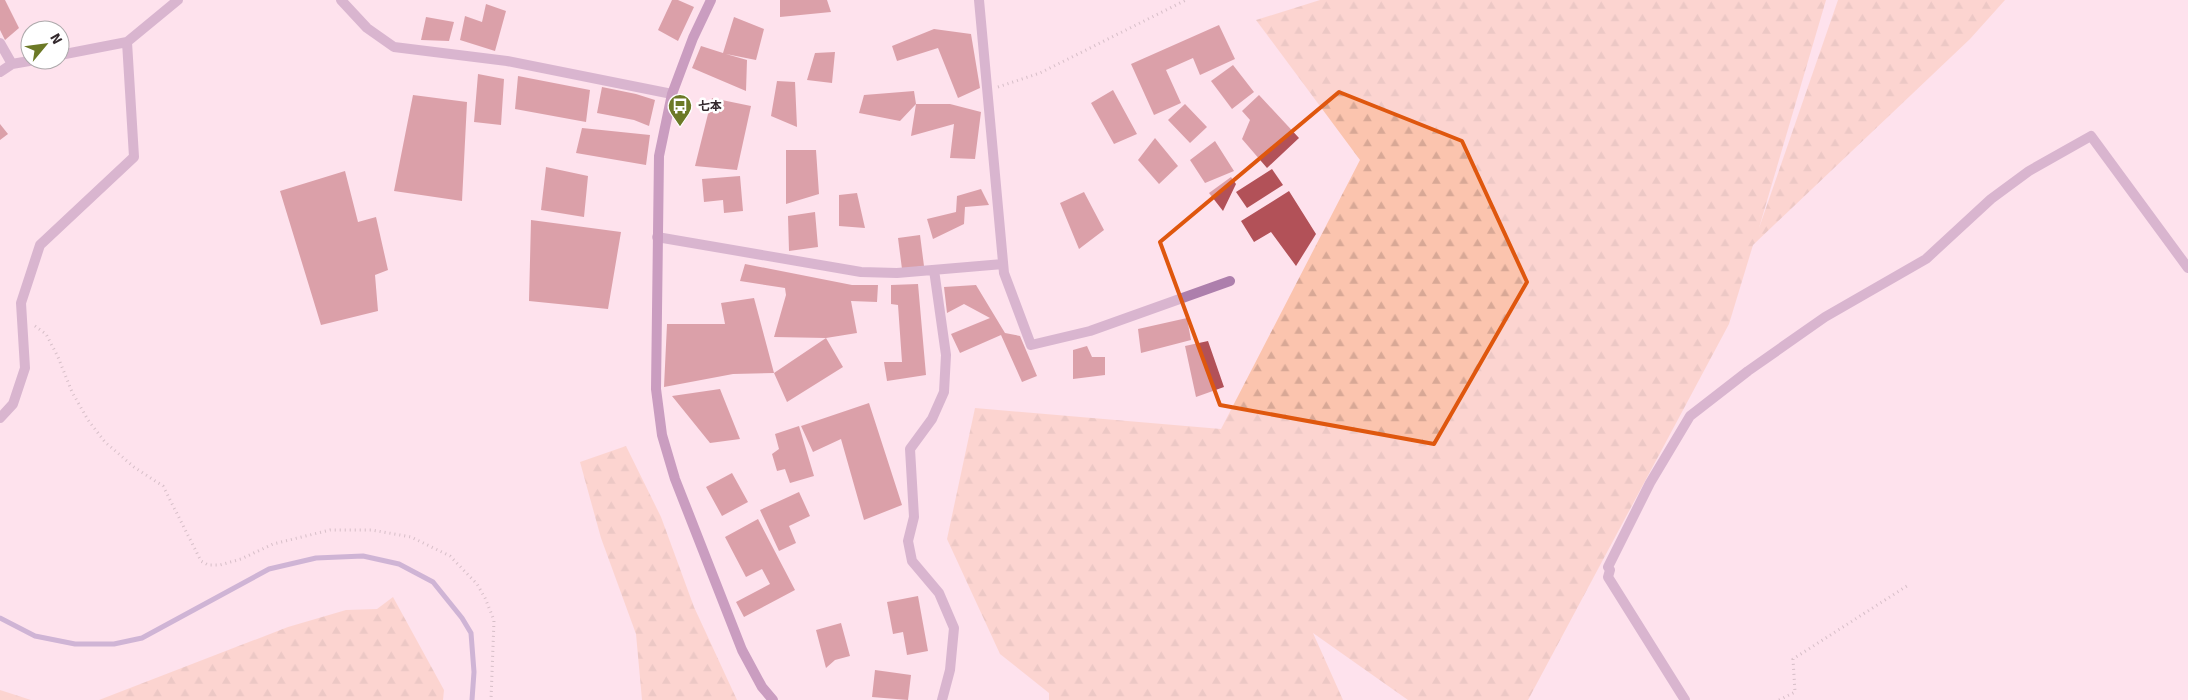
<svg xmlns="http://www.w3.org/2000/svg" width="2188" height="700" viewBox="0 0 2188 700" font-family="Signika,'Noto Sans JP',sans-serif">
  <defs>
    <pattern id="forest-firs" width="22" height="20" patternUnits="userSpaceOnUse" patternTransform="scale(1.25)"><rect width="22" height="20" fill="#fbc4ae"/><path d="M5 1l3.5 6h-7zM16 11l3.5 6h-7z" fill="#d8a896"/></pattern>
  </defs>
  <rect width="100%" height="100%" fill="#fee2ed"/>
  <path fill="url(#forest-firs)" d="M1320,0H1826L1759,228L1838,0H2005L1970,39L1753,245L1729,324L1528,700H1408L1313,633L1343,700H1049V693L1000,654L947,539L975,408L1221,429L1360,160L1256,20Z
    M626,446L661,517L694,607L737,700H642L636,634L601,538L580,462Z
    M393,597L444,690L443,700H99L288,627L346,610L377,609Z
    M0,690L31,700H0Z"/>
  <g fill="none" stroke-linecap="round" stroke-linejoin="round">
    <path stroke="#987cb9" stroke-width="5" d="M0,618L35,636L75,644H114L142,638L269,569L316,558L363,556L399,564L433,582L462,618L471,633L474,672L472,700"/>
  </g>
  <path fill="#b25158" d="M0,0H5L19,28L5,40L0,30Z
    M672,0H678L694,7L678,41L658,30Z
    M780,0H827L831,12L780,17Z
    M486,4L506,11L495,51L460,40L465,16L482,22Z
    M426,17L454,22L449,41L421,40Z
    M734,17L764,29L756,60L726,54L747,60L746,91L692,68L701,46L723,53Z
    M1219,25L1235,59L1200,75L1193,58L1166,70L1181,103L1154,115L1131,64Z
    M934,29L971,34L980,88L958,98L938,48L897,61L892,46Z
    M835,52L832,83L807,80L815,53Z
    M1233,65L1254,92L1232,109L1211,81Z
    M478,74L504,79L501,125L474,122Z
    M518,76L590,90L586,122L515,109Z
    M777,81L795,82L797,127L771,116Z
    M602,87L636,94L655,100L649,126L634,120L597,113Z
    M1113,90L1137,134L1114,144L1091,103Z
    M914,91L916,104H950L981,112L975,159L950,158L954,124L911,136L916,104L900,121L859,113L864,95Z
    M413,95L467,102L462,201L394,191Z
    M1259,95L1299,138L1267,168L1242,139L1250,120L1242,111Z
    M712,98L751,106L737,170L695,166Z
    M1185,104L1207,127L1190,143L1168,120Z
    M0,124L8,134L0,140Z
    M582,128L650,135L646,165L576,153Z
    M1155,138L1178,166L1159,184L1138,160Z
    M1215,141L1234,171L1205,183L1190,160Z
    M786,150H816L819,194L786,204Z
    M546,167L588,176L584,217L541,210Z
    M1272,169L1283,185L1247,208L1236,192Z
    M345,171L358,222L376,217L388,270L375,275L378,311L321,325L280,191Z
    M740,176L743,211L724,213L723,200L704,202L702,179Z
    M1231,177L1236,184L1223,211L1209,193Z
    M981,189L989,205L965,207L964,224L933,239L927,219L956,212L957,196Z
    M1289,191L1316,234L1296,266L1271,232L1254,242L1241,221Z
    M1084,192L1104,230L1079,249L1060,203Z
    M857,193L865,228L839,226V195Z
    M815,212L818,247L789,251L788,216Z
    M531,220L621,232L608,309L529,301Z
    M920,235L924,266L902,269L898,238Z
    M745,264L852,285H878L877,302L851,301L857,333L826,338L774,337L786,295L785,288L740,281Z
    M918,284L926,375L887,381L884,362H902L898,305L891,304V285Z
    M976,285L1005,333L1020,336L1037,376L1022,382L1001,335L960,353L951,334L990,318L964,304L947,313L944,287Z
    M754,298L774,373L733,374L664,387L667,324H725L721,303Z
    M1187,318L1191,340L1141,353L1138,329Z
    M826,338L843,367L787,402L774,373Z
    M1208,341L1224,387L1196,397L1185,346Z
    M1087,346L1092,357H1105V375L1073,379V350Z
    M720,389L740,439L710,443L672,396Z
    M869,403L902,505L864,520L841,439L813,452L801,426Z
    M799,426L814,476L790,483L785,469L777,471L772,454L779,449L775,434Z
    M732,473L748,502L722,516L706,487Z
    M799,492L810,516L789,526L796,543L779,551L760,510Z
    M758,519L795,590L744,617L736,602L770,584L762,569L746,577L725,537Z
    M918,596L928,651L907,655L903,632L893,634L887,602Z
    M841,623L850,656L835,660L826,668L816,630Z
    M875,670L911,675L908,700L872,697Z"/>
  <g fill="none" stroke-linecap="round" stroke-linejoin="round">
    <path stroke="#a9949c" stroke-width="3" stroke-dasharray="1 4" stroke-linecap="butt" d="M998,87L1040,73L1186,0
      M35,326L46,334L58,357L72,392L88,420L105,442L134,467L163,486L201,561L208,565H220L241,559L273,544L330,530H372L411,537L450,556L477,584L485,598L494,620L491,700
      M1779,700L1795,692L1793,659L1910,584"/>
    <path stroke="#ad7fac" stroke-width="10" d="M341,0L367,28L394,47L507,61L672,94
      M979,0L1004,273L1031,345L1090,331L1230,281
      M0,43L12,64
      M60,55L127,42L178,0
      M0,72L12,64L35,60
      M657,237L861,272L897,273L1003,264
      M934,270L946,355L944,392L932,419L910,449L914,517L908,541L912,561L939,593L954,628L950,670L942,700
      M0,418L13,404L25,368L21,303L40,245L134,157L127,42
      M1685,700L1608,577L1610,570L1608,567L1650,483L1690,416L1748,371L1825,317L1926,259L1991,199L2029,171L2091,136L2188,268"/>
    <path stroke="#8c498b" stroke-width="10" d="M711,0L693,38L672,94L659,156L656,389L662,435L675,479L742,650L762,687L773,700"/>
  </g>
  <path d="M0 0H2188V700H0ZM1339,92L1462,141L1527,282L1434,444L1220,405L1160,242Z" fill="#fee2ed" fill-opacity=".55" fill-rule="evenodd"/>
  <path fill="none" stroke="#df570e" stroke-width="4" stroke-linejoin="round" d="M1339,92L1462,141L1527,282L1434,444L1220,405L1160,242Z"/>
  <defs>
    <g id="bus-pin" transform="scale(1.25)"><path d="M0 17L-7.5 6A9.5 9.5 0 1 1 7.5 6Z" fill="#6c7926" stroke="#fff"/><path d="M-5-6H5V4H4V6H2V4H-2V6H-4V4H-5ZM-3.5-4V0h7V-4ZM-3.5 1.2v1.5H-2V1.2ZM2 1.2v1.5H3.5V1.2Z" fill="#fff"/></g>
  </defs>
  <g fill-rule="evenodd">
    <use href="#bus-pin" x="680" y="106"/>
  </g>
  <g text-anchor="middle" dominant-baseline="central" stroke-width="5" stroke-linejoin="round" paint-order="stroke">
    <g font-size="12" font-weight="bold" fill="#33292d" stroke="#fff" text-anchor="start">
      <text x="698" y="106">七本</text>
    </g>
  </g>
  <g transform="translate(45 45) rotate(61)"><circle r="24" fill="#ffffff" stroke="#ada9ab"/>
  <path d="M0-4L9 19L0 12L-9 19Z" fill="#6c7926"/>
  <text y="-8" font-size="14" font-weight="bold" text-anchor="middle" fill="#33292d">N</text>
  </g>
</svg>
